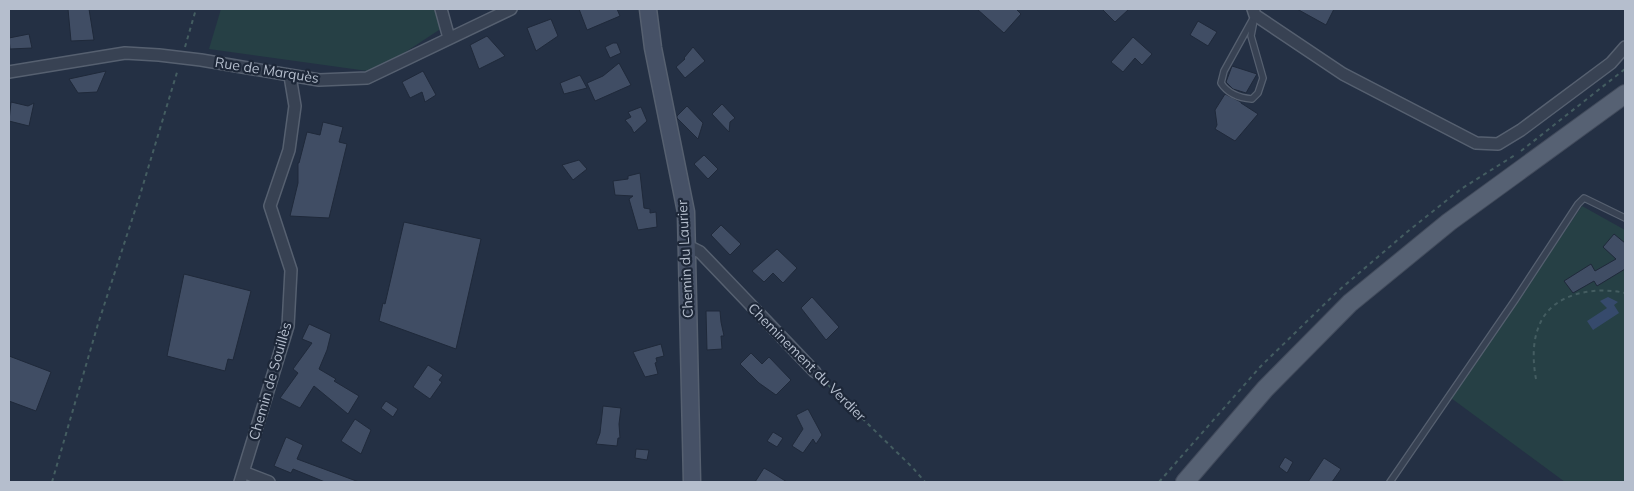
<svg xmlns="http://www.w3.org/2000/svg" width="1634" height="491" viewBox="0 0 1634 491" font-family="Mulish,sans-serif">
  <rect width="100%" height="100%" fill="#243044"/>
  <path fill="#264045" d="M221,9H435L442,28L375,72L209,49Z
    M1582,206L1625,230V482H1565L1451,398Z"/>
  <path fill="#364a6c" d="M1608,297L1618,302L1614,305L1619,313L1593,330L1587,321L1607,308L1600,301Z"/>
  <path fill="#404d64" stroke="#1f293a" d="M68,9H89L94,40L71,41Z
    M579,9H617L620,16L587,30Z
    M977,9H1016L1021,14L1004,33Z
    M1102,9H1129L1115,22Z
    M1297,9H1334L1326,25Z
    M551,19L558,36L536,51L527,28Z
    M1198,21L1217,32L1208,46L1190,35Z
    M29,34L32,48L10,49L9,38Z
    M487,36L505,56L479,69L470,45Z
    M1133,37L1152,54L1142,65L1135,58L1123,72L1111,62Z
    M613,43H617L621,53L610,58L605,47Z
    M693,47L705,61L685,78L676,67L685,59L684,58Z
    M619,63L631,85L595,101L587,83L603,76Z
    M1232,66L1257,74L1246,93L1233,89L1226,82Z
    M106,71L97,92L78,93L69,79Z
    M423,71L436,95L425,102L422,92L410,98L402,82Z
    M580,75L587,88L564,94L560,83Z
    M1225,94L1241,102V103L1258,114L1235,141L1215,129L1217,125L1215,110Z
    M11,102L28,106L34,103L29,126L9,121Z
    M722,104L735,118L730,122L729,132L712,114Z
    M687,106L703,123L698,139L677,118V116Z
    M641,107L647,121L634,133L631,127L625,120L631,117L628,112Z
    M323,122L343,127L339,142L347,144L329,218L290,216L298,183V163H299L307,132L320,135Z
    M704,155L718,169L708,179L694,164Z
    M579,160L587,169L573,180L562,165Z
    M640,173L644,208L650,209V213L656,212L657,227L638,230L629,199L633,196L615,195L613,181L628,179V176Z
    M404,222L481,239L456,349L379,321L383,303L385,304Z
    M721,225L741,244L730,255L711,235Z
    M1614,234L1625,243V269L1597,286L1594,281L1573,293L1564,281L1591,264L1595,271L1616,259L1603,247Z
    M777,249L797,268L783,283L773,273L764,282L752,271Z
    M184,274L251,291L233,360L228,359L225,371L167,356Z
    M812,297L839,327L826,340L801,308Z
    M706,311H720L721,322L724,336H721L722,349L707,350Z
    M309,324L331,334L327,350L319,369L336,379L334,381L359,396L348,414L314,386L300,408L280,398L298,373L293,369L312,343L302,339Z
    M661,344L664,356L656,358L657,362L655,363L658,374L645,377L633,352Z
    M751,353L762,364L769,357L791,380L776,395L759,383L740,364Z
    M9,356L51,372L36,411L9,401Z
    M428,365L443,375L439,380L442,382L430,399L413,387Z
    M386,401L398,409L393,417L381,408Z
    M603,406L621,408L619,424L620,438H618L617,446L596,444L600,433Z
    M808,409L822,435L816,444L813,439L803,453L792,446L803,429L796,415Z
    M355,419L371,430L361,454L341,441Z
    M773,432L783,438L777,447L767,441Z
    M286,437L303,445L297,459L359,482H325L293,469L291,473L274,466Z
    M636,449L649,450L647,460L635,458Z
    M1285,457L1293,462L1287,473L1279,467Z
    M1324,458L1341,469L1332,482H1308Z
    M764,468L771,472L787,482H755Z"/>
  <g fill="none" stroke-linecap="round" stroke-linejoin="round">
    <g stroke="#566070" stroke-width="8">
      <path id="lane" d="M1255,15L1251,36L1263,78L1258,93L1252,99C1240,98 1228,94 1221,83L1224,71Z
        M1390,482L1515,300L1578,204L1584,198L1625,218"/>
    </g>
    <g stroke="#566070" stroke-width="14">
      <path id="street" d="M441,9L449,38
        M1253,9L1255,15L1343,74L1476,143L1498,144L1521,130L1611,63L1625,47
        M9,72L125,53L159,55L201,60L319,80L367,78L511,9
        M686,245L700,252L815,372
        M243,472L269,482
        M240,482L288,326L291,270L270,206L289,150L295,106L290,76"/>
    </g>
    <g stroke="#566070" stroke-width="19">
      <path id="secondary" d="M648,9L653,48L686,212L692,482"/>
    </g>
    <g stroke="#424b5c" stroke-width="20">
      <path id="primary" d="M1185,482L1265,389L1350,303L1449,222L1625,94"/>
    </g>
    <path stroke="#445d61" stroke-width="2" stroke-dasharray="4 4" stroke-linecap="butt" d="M185,47L196,9
      M1521,151L1625,69
      M822,379L913,468L925,482
      M1536,379C1533,363 1532,342 1539,326C1551,293 1595,286 1625,293
      M52,482L98,324L140,195L178,69
      M1159,482L1260,367L1338,291L1407,232L1461,189L1515,155"/>
    <use href="#lane" stroke="#384253" stroke-width="5.5"/>
    <use href="#street" stroke="#384253" stroke-width="11"/>
    <use href="#secondary" stroke="#465166" stroke-width="16"/>
    <use href="#primary" stroke="#566173" stroke-width="18"/>
  </g>
  <g text-anchor="middle" dominant-baseline="central" stroke-width="4.5" stroke-linejoin="round" paint-order="stroke">
    <g font-size="14" fill="#b5becd" stroke="#1d2738">
      <text transform="translate(267 70) rotate(9)">Rue de Marquès</text>
      <text transform="translate(685 259) rotate(-93)">Chemin du Laurier</text>
      <text transform="translate(807 362) rotate(45)">Cheminement du Verdier</text>
      <text transform="translate(270 381) rotate(-74)">Chemin de Souillès</text>
    </g>
  </g>
  <rect width="1634" height="491" fill="none" stroke="#b5becd" stroke-width="20"/>
</svg>
